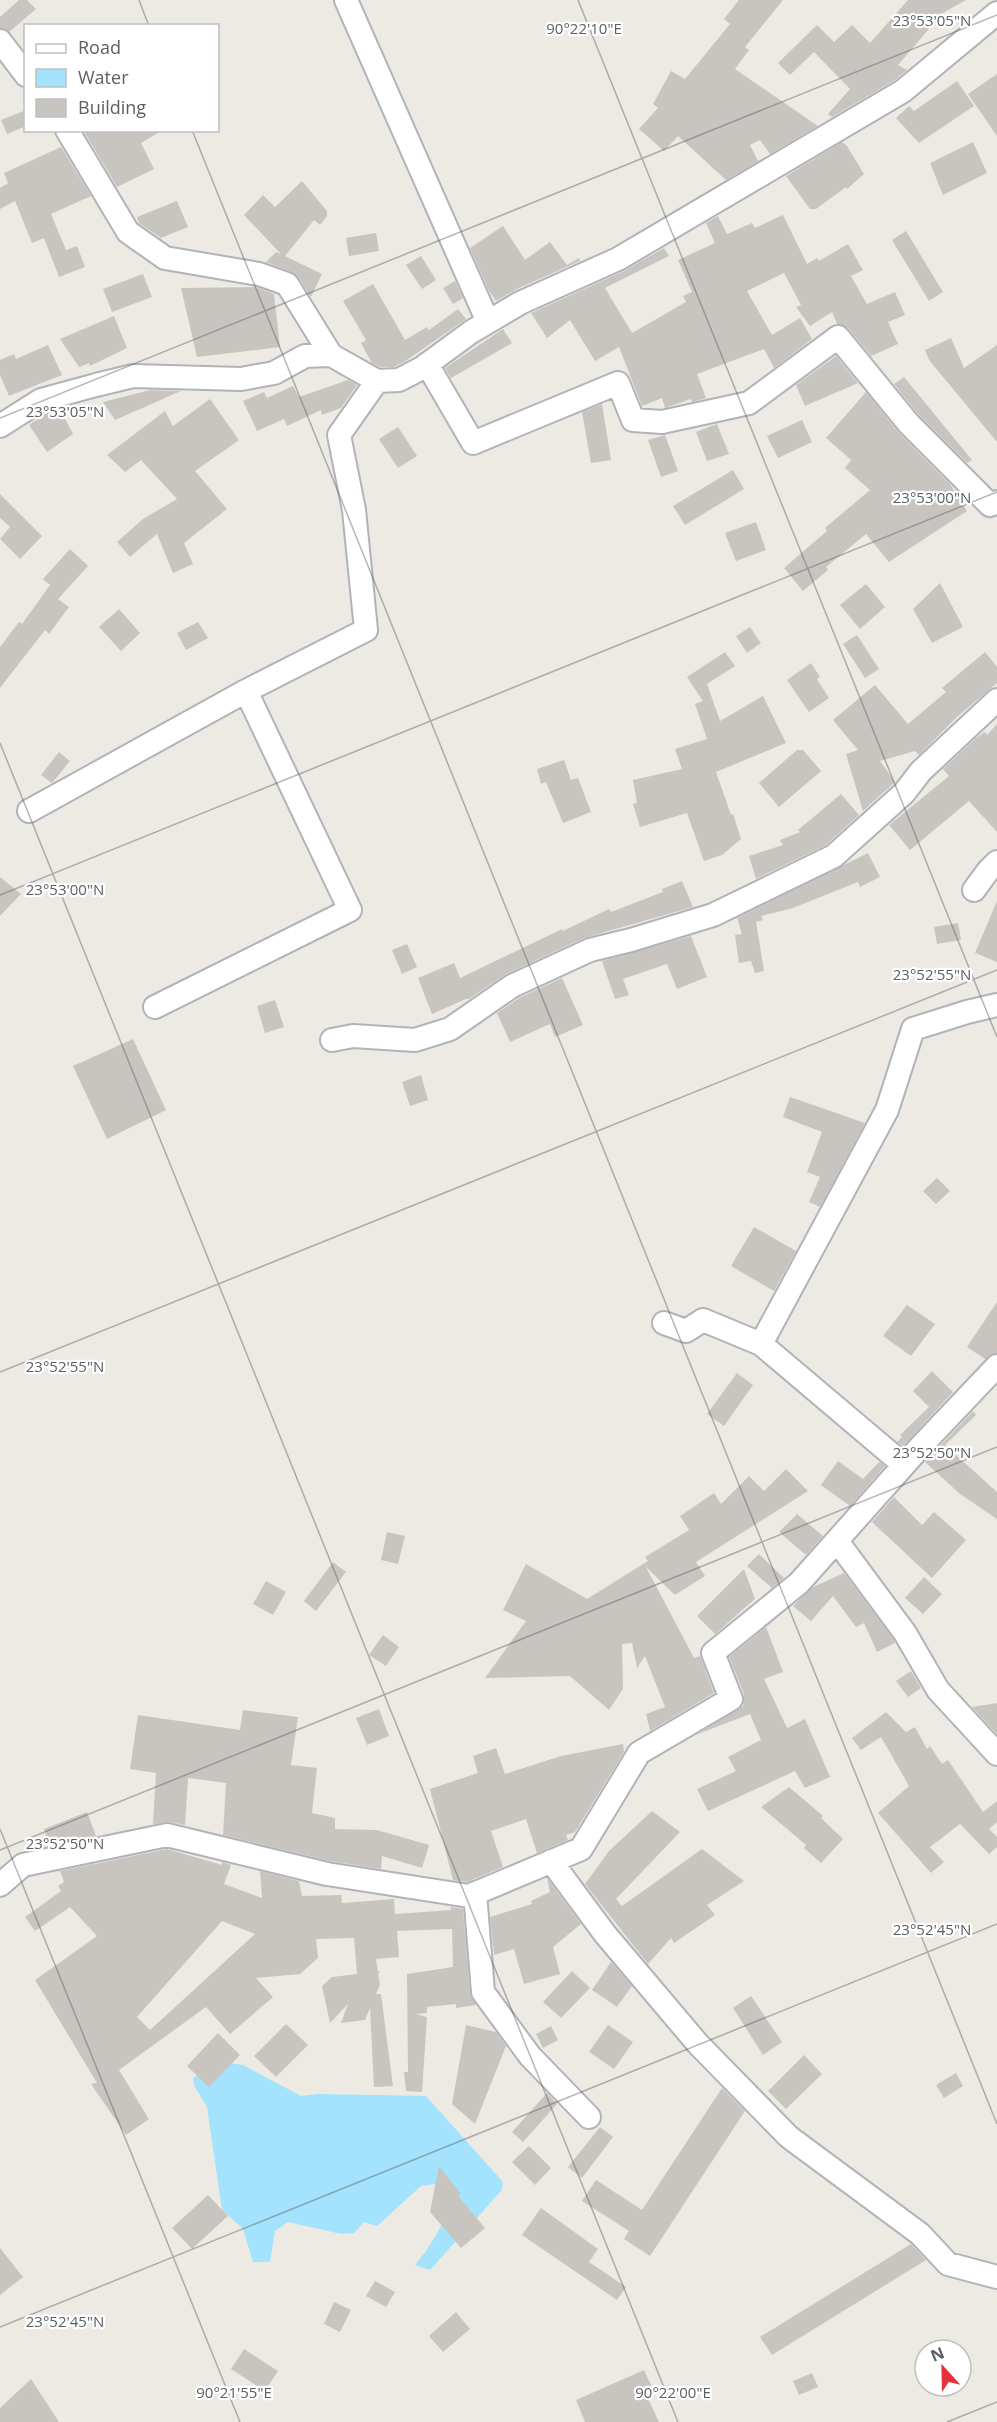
<svg xmlns="http://www.w3.org/2000/svg" width="997" height="2422" viewBox="0 0 997 2422" font-family="'Open Sans',sans-serif">
  <rect width="100%" height="100%" fill="#edeae3"/>
  <path fill="#a3e3fd" d="M220,2062L243,2065L301,2096L319,2094L426,2096L503,2182L501,2191L430,2270L415,2265C431,2247 441,2225 454,2204L434,2184L421,2186L377,2226L364,2222L354,2233L341,2234L288,2222L275,2231L270,2262H253L243,2229L222,2210L207,2107L195,2087L193,2078Z"/>
  <path fill="#c8c5c0" fill-rule="evenodd" d="M19,0H27L36,9L9,32L0,28V17Z
    M739,0H783L745,47L749,50L735,69L818,126L770,154L760,140L750,145L758,161L726,180L678,136L664,151L639,129L658,108L653,104L671,71L685,79L730,24L724,19Z
    M908,0H966L923,24L929,29L898,65L907,70L895,80L832,117L828,114L850,89L814,52L790,75L778,63L817,25L834,42L852,25L870,43Z
    M997,74V136L968,94Z
    M957,81L974,106L919,143L896,118L909,106L914,111Z
    M26,110V126L7,134L1,120Z
    M83,130H163L141,143L154,169L117,187Z
    M842,142L847,146L864,174L847,189L846,187L816,209H810L786,176Z
    M973,142L987,173L943,195L930,163Z
    M61,147L91,196L51,214L66,250L77,246L85,267L59,277L44,238L32,243L15,201L0,209V188L8,183L4,173Z
    M302,181L327,211V216L320,225L314,220L285,256L322,274L311,297L298,277L292,272L266,262L276,252L281,254L244,215L263,195L275,207Z
    M177,201L188,227L161,238L139,223L137,217Z
    M783,215L807,264L817,258L819,261L848,244L863,270L851,276L867,304L895,292L905,315L888,322L898,344L871,356L848,328L837,324L832,312L810,326L796,307L801,305L784,273L747,291L772,335L800,318L812,339L774,368L764,349L697,374L706,398L692,402L691,399L665,408L662,398L642,406L619,347L595,361L570,320L547,338L531,313L624,271L664,248L669,256L605,288L632,333L686,302L683,296L692,292L678,260L715,243L706,223L718,216L727,234L752,223L755,228Z
    M503,226L525,260L550,242L567,265L579,258L580,261L517,289L496,301L489,291L470,248Z
    M906,231L943,292L929,301L892,240Z
    M376,233L379,251L349,256L346,238Z
    M421,256L436,280L422,289L406,265Z
    M143,274L152,297L112,312L103,289Z
    M455,281L463,298L453,304L443,288Z
    M373,284L405,340L427,327L429,330L458,309L466,319L404,362L394,367H380L372,363L361,343L366,340L343,301Z
    M256,287L274,294L280,347L197,357L181,288Z
    M114,316L127,348L90,366L89,363L79,367L60,339Z
    M503,329L512,343L451,378L445,368Z
    M951,338L964,368L997,345V442L929,360L925,350Z
    M48,345L62,375L9,396L0,375V360L14,354L16,359Z
    M836,356L858,383L805,406L796,385Z
    M904,377L972,460L967,463L919,415L894,384Z
    M348,380L357,385L341,408L322,415L321,410L287,426L284,419L257,431L243,401L264,392L267,398L293,386L299,397Z
    M150,390L181,391L115,420L103,402Z
    M866,392L899,433L950,484L967,511L889,562L866,534L826,567L828,570L803,591L784,568L827,531L825,528L870,490L845,468L851,460L826,438Z
    M210,399L239,440L195,471L227,509L184,543L193,564L173,573L157,534L130,557L117,542L143,519L177,499L141,460L125,472L107,455L165,411L173,426Z
    M602,404L611,460L591,463L582,412Z
    M60,409L73,434L47,452L29,425L48,412Z
    M802,420L812,442L778,458L767,436Z
    M717,424L729,454L707,461L696,432Z
    M398,427L417,456L398,468L379,439Z
    M665,435L678,471L661,477L648,440Z
    M733,470L744,489L685,525L673,506Z
    M0,494L42,536L20,559L0,539L10,527L0,518Z
    M756,522L766,550L736,561L725,533Z
    M70,549L88,566L58,599L69,607L49,634L45,630L0,688V647L19,622L22,624L50,585L43,579Z
    M940,583L963,627L932,643L913,609Z
    M866,584L885,607L860,629L840,605Z
    M119,609L140,633L121,651L99,627Z
    M198,622L208,638L186,650L177,633Z
    M750,627L761,643L747,653L736,636Z
    M857,635L879,669L865,678L843,644Z
    M725,652L735,666L707,684L720,721L763,696L786,743L716,772L731,815L733,814L741,839L722,855L704,861L687,813L640,827L633,804L637,803L633,780L682,769L675,749L707,739L695,704L703,701L687,677Z
    M985,652L997,667V683L958,716L919,755L915,751L880,761L895,782L863,811L846,754L858,750L833,720L875,685L908,724L946,692L942,688Z
    M811,663L820,677L817,679L829,698L809,712L787,680Z
    M997,724V832L969,801L910,850L889,825L949,776L943,769L976,738L985,732L987,735Z
    M797,750H803L821,771L779,807L759,783Z
    M59,752L70,761L52,783L41,775Z
    M564,760L571,780L578,778L591,812L563,823L546,782L541,784L537,769Z
    M841,794L859,815L826,845L756,879L749,856L783,845L780,840L800,832L798,830Z
    M868,853L880,877L860,887L858,882L793,908L761,916L763,920L756,922L764,971L755,973L751,961L739,963L735,935L742,934L737,918Z
    M0,877L21,894L0,916Z
    M682,881L693,907L584,938L506,974L469,999H466L432,1014L418,978L454,963L460,978L562,929L563,931L609,909L611,912L663,892L662,889Z
    M997,901V962L975,953Z
    M958,923L961,940L937,944L934,927Z
    M691,936L707,977L677,989L667,964L623,979L629,995L615,999L602,961Z
    M407,944L417,967L402,974L392,950Z
    M562,978L583,1025L555,1037L550,1024L510,1042L497,1013L519,998Z
    M275,1000L284,1027L265,1033L257,1006Z
    M133,1039L166,1110L107,1139L73,1066Z
    M421,1075L428,1100L410,1106L402,1082Z
    M790,1097L865,1123L820,1207L809,1202L820,1177L807,1172L822,1132L783,1117Z
    M937,1178L950,1191L936,1204L923,1191Z
    M754,1227L796,1251L774,1291L731,1266Z
    M997,1302V1353L985,1359L967,1347Z
    M907,1305L935,1324L911,1356L883,1336Z
    M932,1371L953,1392L903,1446L897,1442L902,1437L900,1435L929,1407L913,1391Z
    M737,1373L753,1385L724,1426L707,1414Z
    M973,1411L976,1415L945,1445L997,1492V1519L960,1494L925,1462Z
    M838,1461L863,1479L879,1462L885,1466L850,1506L821,1485Z
    M786,1469L808,1491L696,1562L705,1576L675,1595L646,1567L694,1658L700,1656L714,1693L650,1731L646,1714L665,1707L645,1656L637,1668L632,1643L622,1644L623,1689L609,1710L570,1676L485,1678L526,1621L503,1610L526,1564L587,1599L648,1561L645,1557L689,1530L680,1516L714,1493L721,1504L749,1476L764,1491Z
    M894,1497L922,1525L934,1512L966,1540L932,1578L872,1522Z
    M797,1514L823,1536L806,1555L779,1532Z
    M387,1532L405,1536L398,1564L381,1560Z
    M759,1554L784,1578L772,1588L747,1566Z
    M333,1562L346,1572L316,1611L304,1601Z
    M744,1569L755,1599L715,1634L697,1616Z
    M844,1573L894,1640L895,1643L877,1652L864,1623L856,1627L833,1596L811,1621L793,1606L813,1587Z
    M924,1577L942,1594L923,1614L905,1598Z
    M266,1581L286,1592L273,1615L253,1604Z
    M766,1627L783,1672L764,1679L787,1728L805,1719L830,1777L805,1788L795,1771L708,1811L697,1789L736,1771L728,1757L761,1740L750,1714L698,1734L743,1706L744,1694L729,1657Z
    M383,1635L399,1647L386,1666L369,1655Z
    M911,1671L921,1688L908,1697L896,1681Z
    M997,1703V1734L972,1707Z
    M379,1709L389,1736L367,1745L356,1718Z
    M243,1710L298,1717L291,1765L317,1768L312,1813L335,1818V1829L377,1830L429,1845L422,1868L382,1856L381,1869L330,1861L223,1835L226,1783L188,1778L185,1825L170,1822L153,1824L156,1773L130,1769L138,1715L240,1730Z
    M886,1712L906,1732L915,1727L927,1749L930,1746L942,1764L948,1760L983,1812L997,1801V1822L989,1829L997,1837V1847L989,1854L960,1824L930,1847L944,1862L931,1873L878,1813L909,1786L881,1737L861,1750L852,1738Z
    M623,1744L624,1752L575,1832L566,1835L568,1840L537,1853L526,1819L491,1831L503,1867L467,1882L453,1880L430,1789L478,1773L473,1756L496,1748L505,1774L561,1756Z
    M789,1787L823,1816L821,1818L843,1839L821,1863L804,1848L806,1845L761,1807Z
    M652,1811L680,1832L616,1899L622,1906L702,1849L744,1881L707,1905L715,1915L674,1943L671,1938L648,1964L585,1884L609,1851Z
    M87,1812L96,1836L50,1846L44,1829Z
    M167,1849L222,1865V1862L231,1865L224,1884L262,1898L260,1871L299,1881L302,1896L341,1895L342,1903L394,1899L395,1914L451,1910V1907L463,1909L470,1993L476,2005L456,2008V2004L427,2007V2013L416,2014L427,2017L422,2092L406,2091L404,2072H408L407,1974L453,1967L452,1929L397,1931L399,1957L376,1959L378,1972L381,1971L378,1974L380,1985L376,1994H381L393,2086L374,2087L370,2008L365,2020L341,2023L348,2004L330,2023L322,1986L332,1977L357,1974L354,1938L316,1939L318,1958L300,1974L256,1978L273,1997L230,2034L206,2007L119,2070L149,2119L126,2135L91,2084L97,2083L35,1980L97,1936L70,1907L35,1931L25,1917L61,1891L58,1886L64,1882L60,1871ZM222,1921L255,1934L150,2030L137,2017Z
    M547,1878L581,1924L553,1947L560,1974L524,1984L514,1949L494,1955L490,1917L532,1904L531,1901L550,1892Z
    M611,1962L632,1986L617,2007L592,1990Z
    M572,1971L590,1988L561,2018L543,2002Z
    M751,1996L782,2042L763,2055L733,2008Z
    M286,2024L308,2045L276,2077L254,2056Z
    M466,2025L496,2032L506,2046L475,2124L452,2104Z
    M608,2025L633,2042L614,2069L589,2052Z
    M551,2026L558,2040L543,2048L536,2034Z
    M218,2033L240,2055L209,2087L187,2066Z
    M804,2055L822,2074L786,2109L768,2091Z
    M956,2073L963,2086L944,2098L936,2085Z
    M722,2088L745,2111L650,2256L624,2239L629,2231L582,2201L596,2180L642,2210Z
    M547,2093L557,2104L523,2142L512,2132Z
    M600,2127L613,2137L582,2178L568,2167Z
    M529,2146L551,2168L535,2185L512,2162Z
    M439,2166L461,2194L458,2196L485,2228L461,2248L430,2212Z
    M208,2195L228,2216L192,2249L172,2228Z
    M541,2208L598,2249L589,2262L626,2287L617,2300L522,2235Z
    M911,2244L926,2260L772,2355L760,2337Z
    M0,2248L23,2277L0,2295Z
    M375,2281L395,2292L386,2307L366,2296Z
    M334,2302L351,2310L340,2332L324,2324Z
    M456,2312L470,2329L443,2352L429,2336Z
    M244,2349L278,2371L265,2391L231,2369Z
    M644,2370L652,2387L644,2390L659,2422H585L576,2400Z
    M812,2373L818,2387L799,2395L793,2381Z
    M31,2379L59,2422H0V2408Z"/>
  <g fill="none" stroke-linecap="round" stroke-linejoin="round">
    <g stroke="#b0b4b8" stroke-width="26">
      <path id="minor" d="M346,0L488,322
        M0,41L26,75
        M67,130L128,232L165,258L259,274L287,284L331,355
        M427,364L473,443L618,383L633,420L662,422L749,403L838,337L909,424L990,505L997,502
        M0,426L41,400L96,385L133,376L241,379L274,373L305,356L331,355L377,381L399,380L422,368L471,332L520,303L618,259L903,91L997,13
        M29,811L246,691L366,630L354,510L339,435L377,381
        M974,890L988,871L997,862
        M155,1007L350,910L246,691
        M332,1040L353,1036L415,1040L450,1029L512,986L590,950L631,940L713,915L834,856L904,793L921,771L997,700
        M664,1323L686,1331L703,1320L761,1344L904,1465
        M761,1344L887,1110L913,1029L967,1012L997,1005
        M837,1541L905,1633L938,1690L997,1754
        M551,1861L605,1934L698,2044L789,2137L920,2234L948,2264L997,2277
        M0,1885L23,1865L167,1835L327,1874L469,1896L581,1849L639,1753L731,1699L713,1653L799,1583L921,1446L997,1366
        M475,1893L483,1992L530,2056L589,2117"/>
    </g>
    <use href="#minor" stroke="#fff" stroke-width="22"/>
  </g>
  <path fill="none" stroke="#5b6063" stroke-width="1.5" stroke-opacity="0.45" d="M139,0L149,26M578,0L997,1037M192,130L997,2124M0,418L997,15M0,743L678,2422M0,895L997,492M0,1372L997,970M0,1829L240,2422M0,1850L997,1447M0,2327L997,1924M947,2422L997,2402"/>
  <g font-size="15" text-anchor="middle" fill="#5b6063" stroke="#fff" stroke-width="4.5" stroke-linejoin="round" paint-order="stroke">
    <text x="932" y="26">23°53'05"N</text>
    <text x="584" y="34">90°22'10"E</text>
    <text x="65" y="417">23°53'05"N</text>
    <text x="932" y="503">23°53'00"N</text>
    <text x="65" y="895">23°53'00"N</text>
    <text x="932" y="980">23°52'55"N</text>
    <text x="65" y="1372">23°52'55"N</text>
    <text x="932" y="1458">23°52'50"N</text>
    <text x="65" y="1849">23°52'50"N</text>
    <text x="932" y="1935">23°52'45"N</text>
    <text x="65" y="2327">23°52'45"N</text>
    <text x="234" y="2398">90°21'55"E</text>
    <text x="673" y="2398">90°22'00"E</text>
  </g>
  <rect x="24" y="24" width="195" height="108" fill="#ffffff" stroke="#bdbfc1" stroke-width="1.5"/>
  <rect x="36" y="44" width="30" height="9" fill="#ffffff" stroke="#bdbfc1" stroke-width="1.5"/>
  <text x="78" y="54" font-size="18" fill="#5b6063">Road</text>
  <rect x="36" y="69" width="30" height="18" fill="#a3e3fd" stroke="#bdbfc1" stroke-width="1.5"/>
  <text x="78" y="84" font-size="18" fill="#5b6063">Water</text>
  <rect x="36" y="99" width="30" height="18" fill="#c8c5c0" stroke="#bdbfc1" stroke-width="1.5"/>
  <text x="78" y="114" font-size="18" fill="#5b6063">Building</text>
  <g transform="translate(943 2368) rotate(338)"><circle r="28" fill="#ffffff" stroke="#bdbfc1" stroke-width="1.5"/>
  <path d="M0-4.5L10 22L0 15L-10 22Z" fill="#e6303c"/>
  <text y="-9" font-size="16" font-weight="bold" text-anchor="middle" fill="#5b6063">N</text>
  </g>
</svg>
